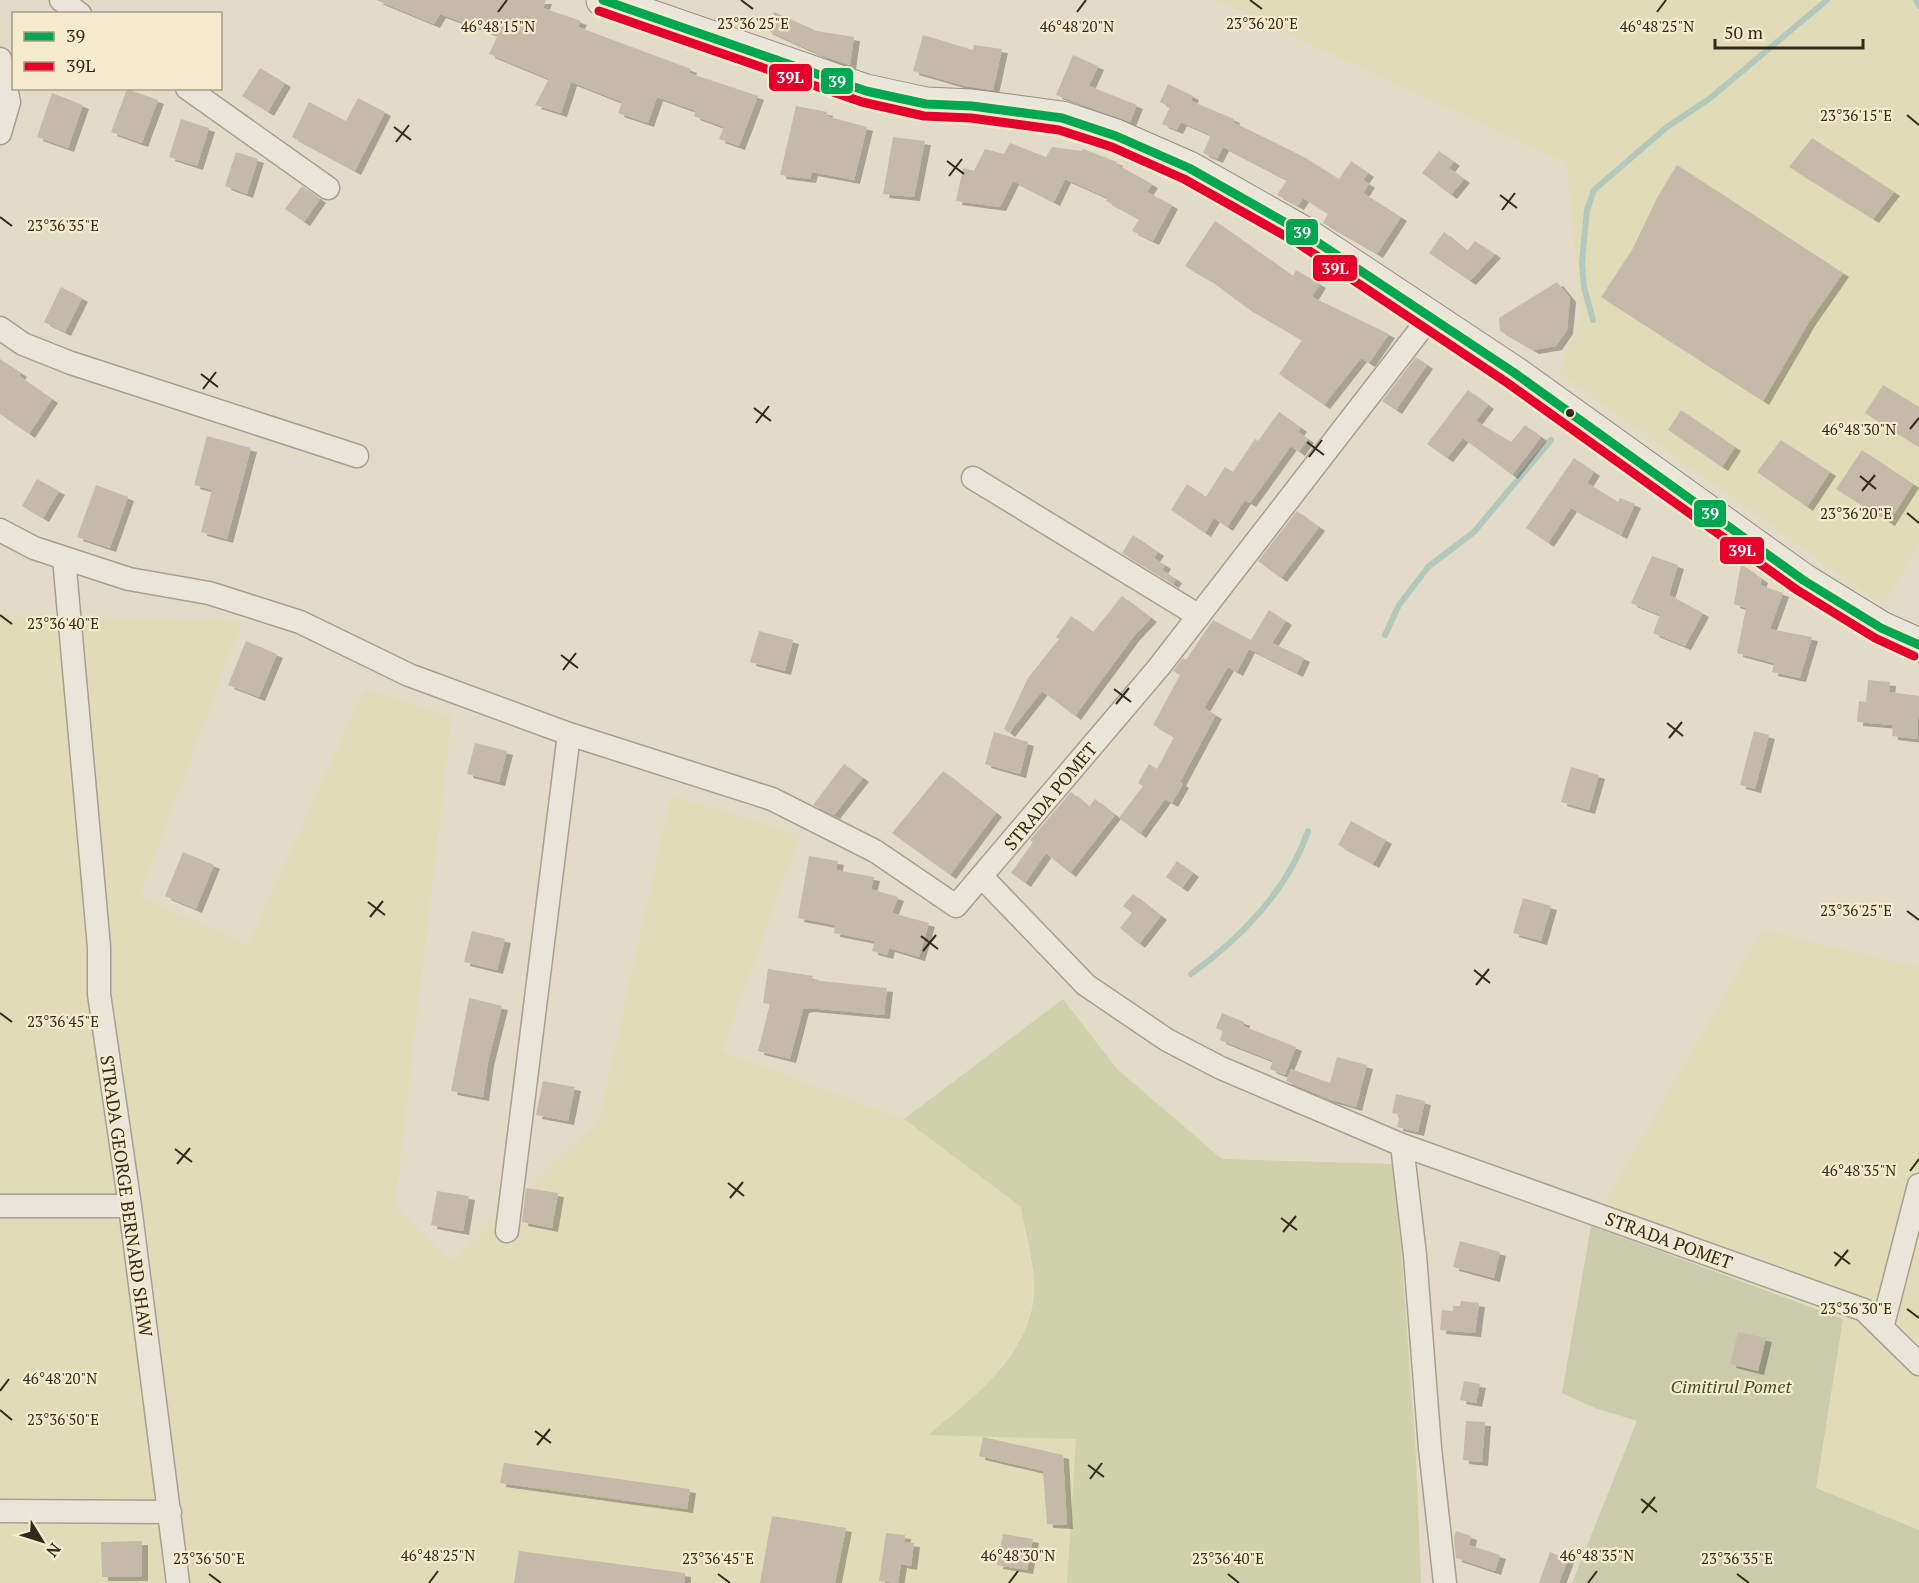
<svg xmlns="http://www.w3.org/2000/svg" width="1919" height="1583" viewBox="0 0 1919 1583" font-family="'PT Serif',serif">
  <defs>
    <filter id="shadow"><feDropShadow dx="6" dy="4" stdDeviation="0" flood-color="#0004"/></filter>
  </defs>
  <rect width="100%" height="100%" fill="#e2dbc8"/>
  <path fill="#e1dcb8" d="M1216,0H1919V544L1883,606L1558,372L1582,319L1566,163Z
    M0,615L242,621L140,896L248,945L364,689L452,716L395,1205L452,1262L599,1119L671,795L800,835L722,1051L904,1119L1021,1208L1034,1286L1027,1332L983,1389L929,1435L1076,1438L1067,1583H0Z
    M1762,930L1919,967V1530L1816,1488L1842,1319L1591,1226Z"/>
  <path fill="#cfd1aa" d="M1063,999L1117,1069L1222,1159L1395,1164L1416,1455L1421,1583H1067L1076,1439L928,1435C974,1397 1036,1351 1034,1285C1034,1260 1025,1233 1021,1207L904,1119Z"/>
  <path fill="#cacbaa" d="M1591,1226L1843,1319L1816,1488L1919,1530V1583H1572L1637,1421L1595,1408L1562,1393Z"/>
  <g fill="none" stroke-linecap="round" stroke-linejoin="round">
    <path stroke="#b4c7bc" stroke-width="6" d="M1916,0L1919,6
      M1593,320L1584,287L1582,262L1587,210L1594,190L1667,127L1709,99L1827,0
      M1385,635L1399,605L1419,579L1428,567L1474,532L1551,440
      M1191,974C1240,939 1288,890 1308,831"/>
  </g>
  <path fill="#c5b9a9" filter="url(#shadow)" d="M376,0H546L543,8L581,21L578,27L691,69L689,73L758,96L739,146L719,139L724,127L694,116L696,111L657,97L648,123L618,113L622,102L571,82L561,113L535,105L549,79L489,54L498,35L440,14L434,24Z
    M774,12L817,31L854,37L850,65L823,56L766,30Z
    M923,35L973,50L974,45L1002,49L993,90L965,86L913,71Z
    M1073,55L1098,66L1089,86L1137,105L1130,122L1056,95Z
    M260,68L285,83L268,112L242,96Z
    M1168,84L1193,96L1191,101L1234,119L1233,122L1304,157L1339,179L1351,161L1368,173L1363,180L1369,184L1363,193L1401,217L1377,254L1323,223L1328,214L1303,198L1298,206L1277,195L1287,180L1223,147L1217,159L1203,153L1211,135L1181,122L1177,130L1162,124L1170,107L1160,102Z
    M127,89L158,100L142,143L111,132Z
    M52,93L83,105L68,148L37,137Z
    M358,98L385,112L355,171L292,137L309,102L346,121Z
    M796,106L827,112L826,116L867,127L854,180L812,172L810,179L780,175Z
    M181,119L209,128L197,166L169,157Z
    M893,137L925,141L914,197L883,194Z
    M1812,138L1894,192L1873,219L1789,167Z
    M1010,143L1046,157L1052,147L1082,151L1083,149L1117,162L1116,164L1152,184L1147,192L1172,205L1153,241L1132,231L1139,219L1106,201L1108,198L1065,179L1054,202L1013,181L1000,207L956,201L963,168L974,171L985,149L1004,154Z
    M1439,151L1454,162L1449,168L1464,179L1451,195L1422,173Z
    M236,152L258,159L247,194L225,186Z
    M1677,165L1843,273L1809,322L1763,401L1601,297L1632,250L1658,196Z
    M302,186L320,199L304,222L285,209Z
    M1215,221L1293,276L1296,270L1320,284L1312,297L1389,334L1369,363L1361,358L1324,405L1279,374L1302,340L1247,308L1211,281L1185,266Z
    M1444,232L1467,251L1475,241L1495,254L1470,281L1429,253Z
    M1557,282L1570,298L1567,330L1556,346L1533,350L1500,331L1499,318Z
    M61,287L82,298L65,332L44,322Z
    M1416,357L1427,365L1396,410L1382,401Z
    M0,359L21,373L19,376L52,399L29,434L0,414Z
    M1883,385L1919,407V447L1865,413Z
    M1468,390L1488,405L1476,421L1511,442L1525,425L1541,437L1512,475L1463,438L1447,458L1427,444Z
    M1681,410L1735,447L1722,467L1668,430Z
    M1279,412L1301,428L1298,432L1308,439L1299,452L1291,446L1250,503L1245,500L1227,527L1214,518L1205,533L1171,510L1187,484L1206,497L1225,467L1233,472L1255,439L1258,441Z
    M207,436L251,448L227,539L201,532L212,490L194,485Z
    M1781,440L1830,472L1807,507L1757,472Z
    M1862,450L1913,484L1889,522L1836,489Z
    M1574,458L1594,472L1587,483L1618,502L1620,498L1635,504L1621,535L1571,508L1548,543L1526,528Z
    M37,479L59,491L43,518L22,506Z
    M96,485L128,497L110,548L77,537Z
    M1297,511L1319,527L1281,578L1258,561Z
    M1133,535L1158,552L1154,558L1165,565L1162,570L1176,579L1173,584L1122,553Z
    M1652,556L1678,565L1669,595L1703,613L1685,646L1653,633L1660,615L1631,603Z
    M1741,564L1762,579L1760,585L1783,593L1770,629L1812,637L1800,678L1772,672L1774,663L1737,653L1746,608L1734,604Z
    M1122,596L1151,618L1134,636L1075,716L1042,691L1009,733L1004,729L1028,678L1059,639L1056,637L1071,616L1093,632Z
    M1269,610L1286,621L1272,643L1304,658L1297,673L1249,649L1237,672L1228,667L1204,708L1216,715L1180,782L1183,784L1172,803L1165,799L1140,834L1119,818L1143,786L1138,783L1149,764L1157,769L1174,737L1153,725L1180,675L1173,671L1183,658L1186,660L1213,620L1251,640Z
    M759,631L793,640L785,671L750,662Z
    M246,641L277,654L259,697L228,685Z
    M1868,680L1890,682L1889,692L1919,696L1917,739L1892,736L1893,725L1857,722L1859,701L1866,702Z
    M1754,731L1769,735L1755,789L1740,785Z
    M994,732L1028,742L1020,774L985,764Z
    M475,743L507,751L499,782L467,774Z
    M844,764L863,778L834,815L813,805Z
    M1571,767L1599,775L1589,810L1561,802Z
    M943,771L996,813L950,875L892,833Z
    M1071,792L1089,807L1095,799L1115,815L1070,873L1046,853L1025,883L1011,873L1033,842L1030,840Z
    M1351,821L1386,840L1373,864L1338,845Z
    M183,852L214,865L196,909L165,896Z
    M809,856L838,861L836,870L874,877L871,889L898,897L892,913L929,923L919,957L889,948L887,955L872,951L875,941L834,933L835,925L798,918Z
    M1177,861L1193,873L1182,888L1166,877Z
    M1133,894L1161,916L1139,944L1120,928L1132,913L1123,906Z
    M1523,898L1551,906L1541,941L1513,933Z
    M472,931L505,939L497,970L464,962Z
    M768,969L813,976L812,980L887,988L884,1015L808,1008L803,1009L790,1059L758,1051L770,1004L763,1003Z
    M469,998L502,1006L488,1062L483,1097L451,1091Z
    M1222,1013L1244,1022L1243,1026L1296,1047L1285,1075L1270,1069L1273,1061L1220,1040L1223,1031L1216,1028Z
    M1337,1057L1367,1065L1356,1107L1329,1099L1286,1081L1291,1069L1330,1083Z
    M543,1081L575,1087L568,1121L536,1115Z
    M1396,1094L1425,1101L1418,1132L1397,1127L1400,1115L1392,1113Z
    M526,1188L558,1193L552,1228L522,1222Z
    M437,1191L469,1196L463,1231L431,1225Z
    M1460,1241L1500,1252L1494,1278L1453,1267Z
    M1461,1301L1479,1303L1475,1333L1440,1330L1442,1310L1453,1311V1306H1460Z
    M1738,1332L1766,1338L1758,1371L1730,1364Z
    M1464,1381L1480,1384L1476,1403L1460,1400Z
    M1466,1421L1485,1422L1482,1462L1463,1460Z
    M983,1437L1063,1455L1067,1525L1047,1524L1043,1471L979,1456Z
    M504,1463L690,1489L687,1509L500,1483Z
    M772,1516L846,1528L835,1583H760Z
    M1456,1531L1471,1536L1469,1545L1500,1555L1495,1571L1456,1558L1454,1538Z
    M886,1533L905,1535L904,1542L914,1543L911,1566L901,1564L898,1583L879,1581Z
    M1003,1534L1033,1539L1027,1570L997,1565Z
    M142,1541V1577H102L101,1542Z
    M519,1551L685,1573V1583H514Z
    M1550,1552L1568,1559L1559,1583H1539Z"/>
  <g fill="none" stroke-linecap="round" stroke-linejoin="round">
    <g stroke="#a6a092" stroke-width="25">
      <path id="street" d="M61,0L80,14
        M0,59L9,102L0,133
        M187,88L328,188
        M0,328L23,344L71,363L357,456
        M973,478L1199,616
        M0,530L34,548L129,579L209,593L300,622L409,675L569,734L772,799L875,851L956,906L1159,667L1430,317
        M64,558L99,947V994L130,1206L178,1583
        M982,877L1086,985L1167,1040L1221,1068L1402,1145L1864,1310L1919,1364
        M1402,1145L1415,1255L1430,1448L1445,1583
        M0,1206H130
        M507,1231L569,734
        M1882,1328L1919,1185
        M0,1511L170,1512"/>
    </g>
    <g stroke="#968f82" stroke-width="35">
      <path id="secondary" d="M603,0L866,91L926,104L972,106L1062,118L1116,136L1189,168L1302,232L1513,372L1803,580L1881,628L1919,645"/>
    </g>
    <use href="#street" stroke="#e9e5da" stroke-width="22"/>
    <use href="#secondary" stroke="#e9e5da" stroke-width="33"/>
    <g stroke="#f4ebcd" stroke-width="14">
      <path id="bus-1" d="M603,0L866,91L926,104L972,106L1062,118L1116,136L1189,168L1302,232L1513,372L1803,580L1881,628L1919,645"/>
    </g>
    <g stroke="#f4ebcd" stroke-width="14">
      <path id="bus-2" d="M599,11L862,102L924,116L971,118L1059,130L1112,147L1184,179L1296,242L1506,382L1797,590L1875,638L1914,656"/>
    </g>
    <use href="#bus-1" stroke="#00a651" stroke-width="9"/>
    <use href="#bus-2" stroke="#e4002b" stroke-width="9"/>
  </g>
  <path fill="none" stroke="#33281c" stroke-width="2" d="M741,0L753,9M1250,0L1262,9M498,12L507,0M1077,12L1086,0M1657,12L1666,0M1907,115L1919,125M394,127L411,140M396,142L409,125M947,161L964,174M949,176L962,159M1500,195L1517,208M1502,210L1515,193M0,217L12,226M201,374L218,387M203,389L216,372M754,408L771,421M756,423L769,406M1910,429L1919,418M1307,442L1324,455M1309,457L1322,440M1860,476L1876,489M1862,491L1875,475M1907,513L1919,523M0,615L12,624M561,655L578,668M563,670L576,653M1114,689L1131,702M1116,704L1129,688M1667,723L1683,736M1669,738L1682,722M368,902L385,915M1907,911L1919,920M370,917L383,901M921,936L938,949M923,951L936,935M1474,970L1490,983M1476,985L1489,969M0,1013L12,1022M175,1149L192,1162M177,1164L190,1148M1910,1171L1919,1159M728,1183L744,1196M730,1198L743,1182M1281,1218L1297,1230M1283,1232L1296,1216M1834,1252L1850,1264M1835,1266L1848,1250M1907,1309L1919,1318M0,1391L9,1379M0,1410L12,1420M535,1431L551,1443M537,1445L550,1429M1088,1465L1104,1477M1090,1479L1102,1463M1641,1499L1657,1512M1642,1513L1655,1497M209,1574L221,1583M718,1574L730,1583M1228,1574L1239,1583M1737,1574L1749,1583M429,1583L438,1571M1009,1583L1018,1571M1588,1583L1597,1571"/>
  <circle fill="#33281c" stroke="#f4ebcd" stroke-width="2" cx="1570" cy="413" r="5"/>
  <g text-anchor="middle" dominant-baseline="central" stroke-width="4.5" stroke-linejoin="round" paint-order="stroke">
    <g font-size="18" fill="#33281c" stroke="#f4ebcd">
      <text transform="translate(1050 796) rotate(-50)">STRADA POMET</text>
      <text transform="translate(127 1196) rotate(82)">STRADA GEORGE BERNARD SHAW</text>
      <text transform="translate(1669 1240) rotate(20)">STRADA POMET</text>
    </g>
    <g font-size="18" font-style="italic" fill="#414f23" stroke="#f4ebcd">
      <text x="1731" y="1386">Cimitirul Pomet</text>
    </g>
  </g>
  <g font-size="15" text-anchor="middle" fill="#33281c" stroke="#f4ebcd" stroke-width="4.5" stroke-linejoin="round" paint-order="stroke">
    <text x="753" y="29">23°36'25"E</text>
    <text x="1262" y="29">23°36'20"E</text>
    <text x="498" y="32">46°48'15"N</text>
    <text x="1077" y="32">46°48'20"N</text>
    <text x="1657" y="32">46°48'25"N</text>
    <text x="1856" y="121">23°36'15"E</text>
    <text x="63" y="231">23°36'35"E</text>
    <text x="1859" y="435">46°48'30"N</text>
    <text x="1856" y="519">23°36'20"E</text>
    <text x="63" y="629">23°36'40"E</text>
    <text x="1856" y="916">23°36'25"E</text>
    <text x="63" y="1027">23°36'45"E</text>
    <text x="1859" y="1176">46°48'35"N</text>
    <text x="1856" y="1314">23°36'30"E</text>
    <text x="60" y="1384">46°48'20"N</text>
    <text x="63" y="1425">23°36'50"E</text>
    <text x="438" y="1561">46°48'25"N</text>
    <text x="1018" y="1561">46°48'30"N</text>
    <text x="1597" y="1561">46°48'35"N</text>
    <text x="209" y="1564">23°36'50"E</text>
    <text x="718" y="1564">23°36'45"E</text>
    <text x="1228" y="1564">23°36'40"E</text>
    <text x="1737" y="1564">23°36'35"E</text>
  </g>
  <g stroke="#f4ebcd" stroke-width="2">
    <rect x="768" y="63" width="45" height="29" rx="6" fill="#e4002b"/>
    <rect x="820" y="67" width="34" height="28" rx="6" fill="#00a651"/>
    <rect x="1285" y="218" width="34" height="28" rx="6" fill="#00a651"/>
    <rect x="1312" y="254" width="46" height="28" rx="6" fill="#e4002b"/>
    <rect x="1693" y="499" width="34" height="29" rx="6" fill="#00a651"/>
    <rect x="1719" y="536" width="46" height="29" rx="6" fill="#e4002b"/>
  </g>
  <g font-size="16" text-anchor="middle" font-weight="bold" fill="#fff">
    <text x="790" y="83">39L</text>
    <text x="837" y="87">39</text>
    <text x="1302" y="238">39</text>
    <text x="1335" y="274">39L</text>
    <text x="1710" y="519">39</text>
    <text x="1742" y="556">39L</text>
  </g>
  <rect x="12" y="12" width="210" height="78" fill="#f4ebcd" stroke="#a79d86" stroke-width="1.5"/>
  <rect x="24" y="32" width="30" height="9" fill="#00a651" stroke="#a79d86" stroke-width="1.5"/>
  <text x="66" y="42" font-size="18" fill="#33281c">39</text>
  <rect x="24" y="62" width="30" height="9" fill="#e4002b" stroke="#a79d86" stroke-width="1.5"/>
  <text x="66" y="72" font-size="18" fill="#33281c">39L</text>
  <g transform="translate(42 1541) rotate(128)" stroke="#f4ebcd" stroke-width="4.5" paint-order="stroke">
  <path d="M0-4.5L10 22L0 15L-10 22Z" fill="#33281c"/>
  <text y="-9" font-size="16" font-weight="bold" text-anchor="middle" fill="#33281c">N</text>
  </g>
  <path d="M1715 39v9h148v-9" fill="none" stroke="#33281c" stroke-width="3"/>
  <text x="1724" y="39" font-size="18" fill="#33281c" stroke="#f4ebcd" stroke-width="4.5" paint-order="stroke">50 m</text>
</svg>
